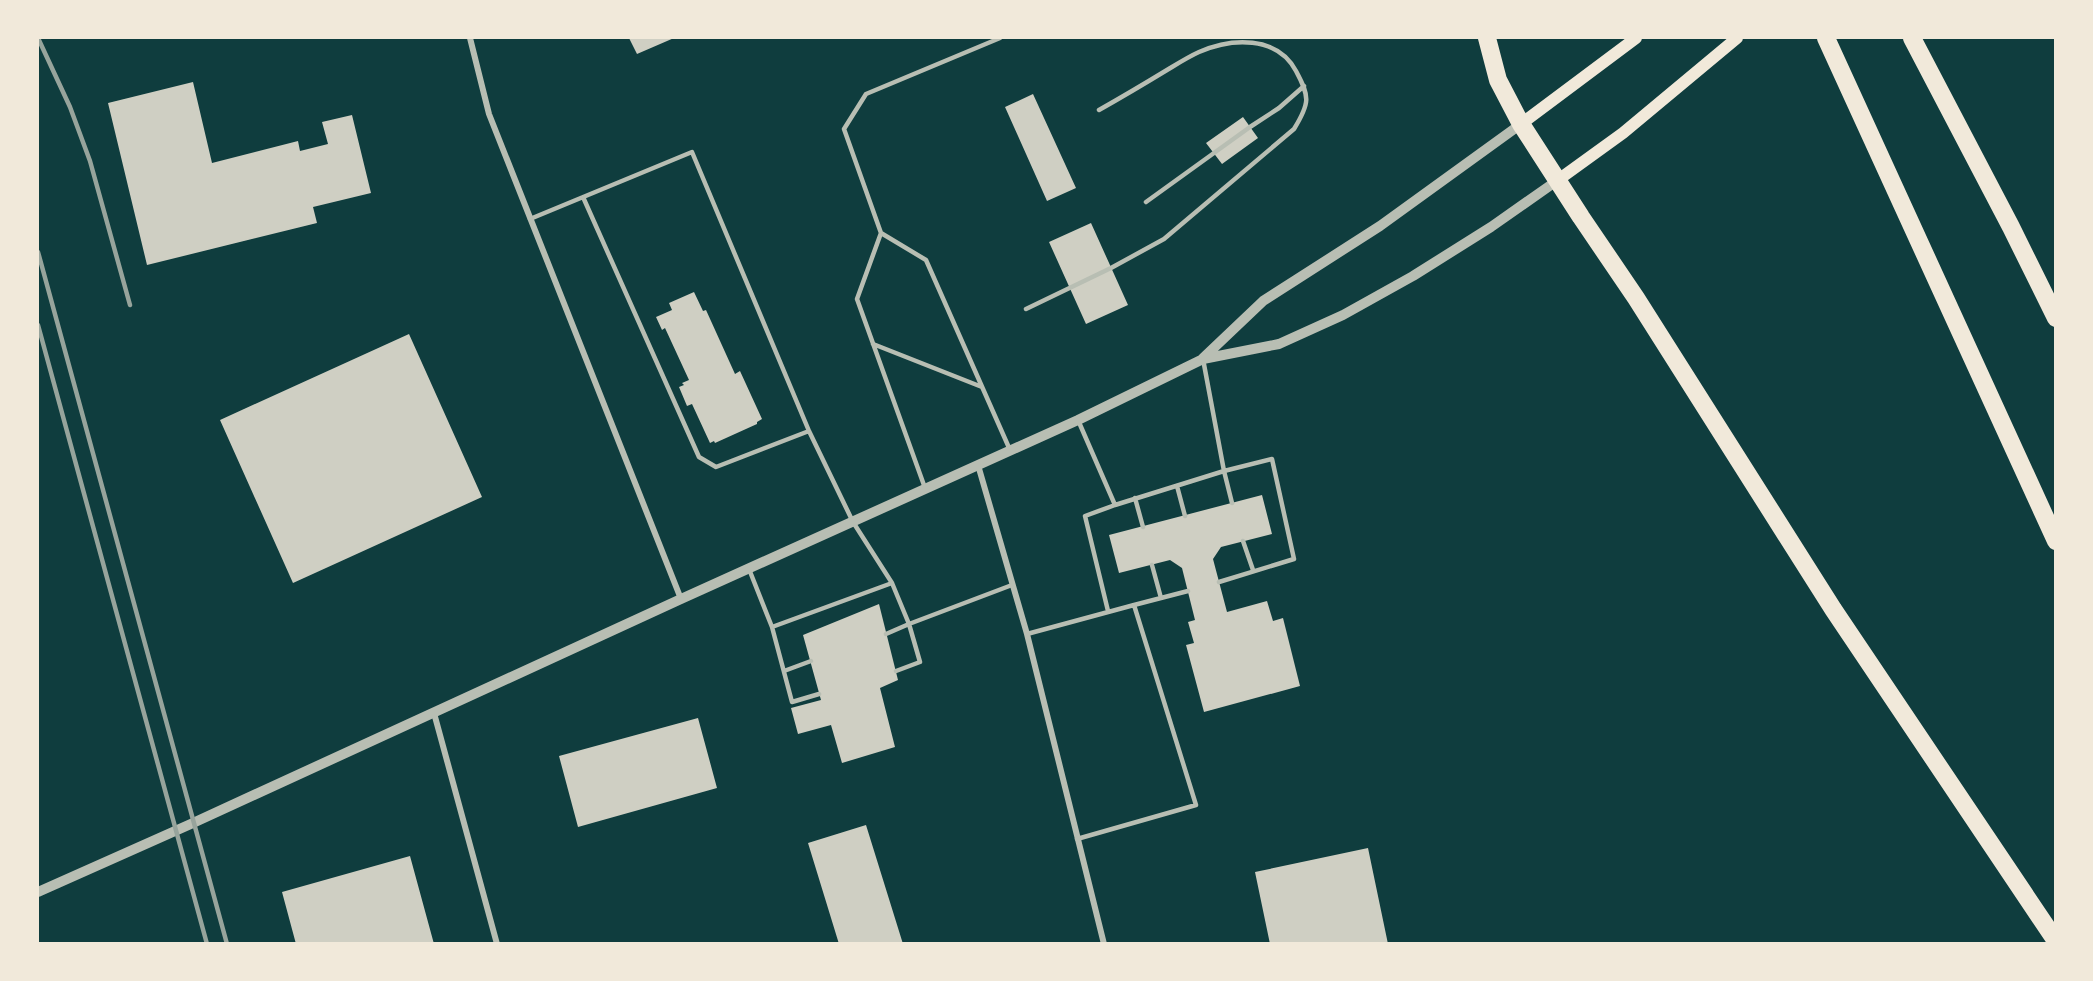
<svg xmlns="http://www.w3.org/2000/svg" width="2093" height="981" viewBox="0 0 2093 981" font-family="Barlow,sans-serif">
  <rect width="100%" height="100%" fill="#0f3d3e"/>
  <path fill="#cfcfc3" d="M629,38H674L637,54Z
    M193,82L212,163L298,141L300,151L328,144L322,122L352,115L371,193L313,207L317,223L147,265L108,103Z
    M1033,94L1076,188L1047,201L1005,107Z
    M1243,117L1258,138L1222,164L1206,143Z
    M1091,223L1128,305L1086,324L1049,242Z
    M694,292L703,311L706,310L735,374L740,371L762,419L757,422V424L715,443L714,441L710,443L692,404L687,406L679,387L684,385L682,383L689,380L665,328L662,330L656,317L672,310L669,303Z
    M409,334L482,497L293,583L220,420Z
    M1262,495L1272,534L1221,547L1213,559L1227,612L1267,601L1273,621L1283,618L1300,686L1204,712L1186,645L1194,643L1188,622L1195,620L1182,568L1170,560L1119,573L1109,535Z
    M879,604L898,680L880,688L895,747L842,763L831,725L798,734L791,708L821,700L803,635Z
    M698,718L717,788L578,827L559,756Z
    M866,825L903,944H839L808,843Z
    M1368,848L1388,944H1270L1255,872Z
    M410,856L434,944H296L282,892Z"/>
  <g fill="none" stroke-linecap="round" stroke-linejoin="round">
    <path stroke="#b8beb3" stroke-width="4.5" d="M583,197L699,457L716,467L809,431
      M1146,202L1250,127L1279,108L1304,86
      M530,219L692,152L809,431L853,522L892,583
      M881,233L844,129L866,94L1000,38
      M1026,309L1111,268L1164,239L1294,129C1310,103 1310,97 1296,71C1277,35 1231,38 1199,52C1188,57 1177,64 1167,70C1144,84 1122,97 1099,110
      M873,344L982,387
      M1203,359L1224,471L1232,503
      M1078,420L1115,505L1224,471L1272,459L1294,559L1219,582
      M1177,486L1185,516
      M925,488L857,299L881,233L926,260L1010,450
      M1135,498L1143,527
      M1243,541L1253,570
      M1152,565L1161,598
      M749,569L772,627L892,583L909,624L1012,585
      M1134,605L1188,591
      M1108,611L1085,516L1115,505
      M772,627L792,702L819,694
      M886,634L909,624L920,662L896,671
      M1027,634L1134,605L1196,805L1077,839
      M784,671L811,661"/>
    <path stroke="#b8beb3" stroke-width="6" d="M470,38L489,114L681,599
      M978,465L1027,634L1104,944
      M434,713L497,944"/>
    <path stroke="#b8beb3" stroke-width="10" d="M1203,358L1263,301L1380,226L1521,124
      M38,892L193,823L681,599L1078,420L1203,359L1279,344L1343,315L1413,276L1491,227L1558,180"/>
    <path stroke="#f1e9da" stroke-width="12" d="M1521,124L1636,38
      M1558,180L1623,133L1737,38"/>
    <path stroke="#f1e9da" stroke-width="18" d="M1487,38L1498,80L1521,124L1581,217L1636,298L1833,609L2056,941
      M1826,38L2056,541
      M1912,38L2011,227L2056,318"/>
    <path stroke="#97a49c" stroke-width="4.5" d="M38,38L70,107L90,161L130,305
      M38,252L227,944
      M38,325L207,944"/>
  </g>
  <rect width="2093" height="981" fill="none" stroke="#f1e9da" stroke-width="78"/>
</svg>
